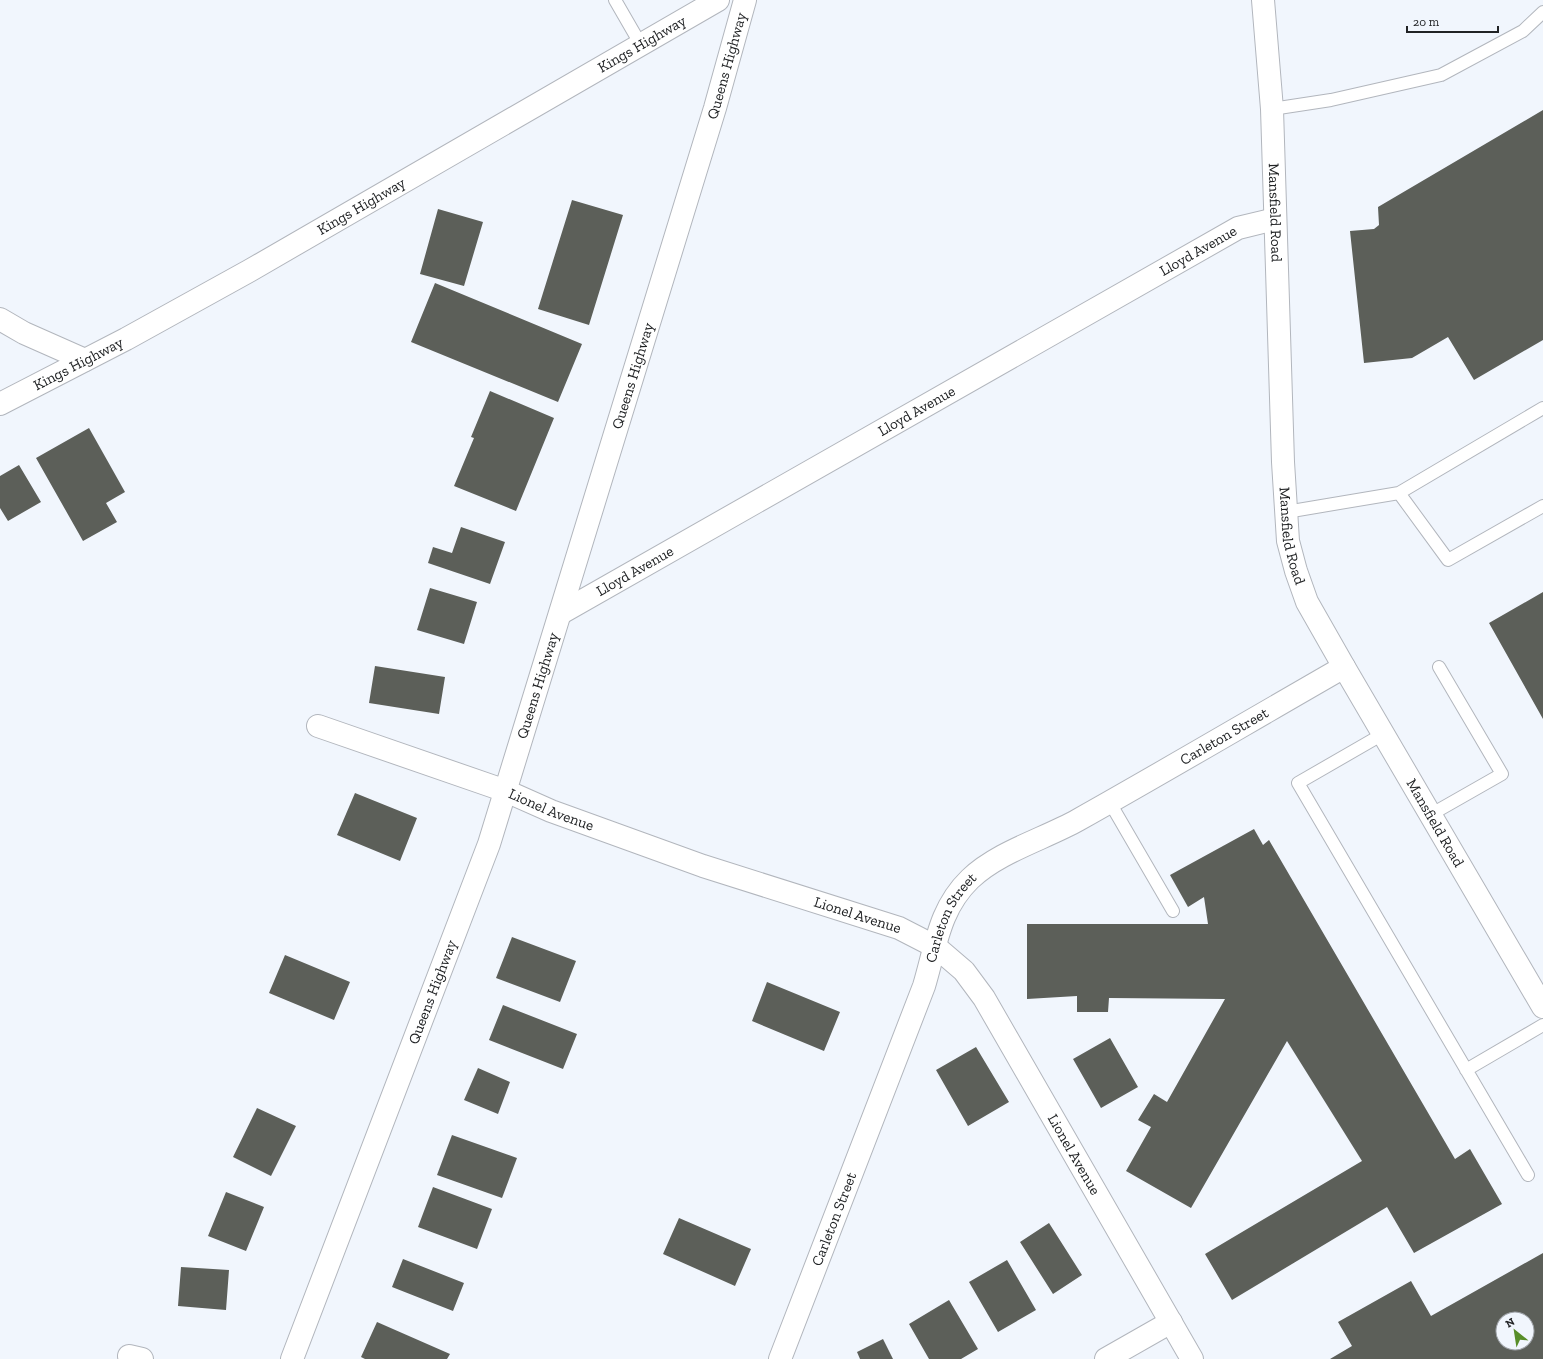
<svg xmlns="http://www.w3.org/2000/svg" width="1543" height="1359" viewBox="0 0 1543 1359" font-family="'Zilla Slab',serif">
  <rect width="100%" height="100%" fill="#f1f6fd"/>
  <path fill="#5c5f59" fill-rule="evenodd" d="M1543,110V340L1474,380L1448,337L1412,358L1364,363L1350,231L1374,229L1379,225L1378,207Z
    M572,200L623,215L589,325L538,309Z
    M438,209L483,222L464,286L420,274Z
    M435,283L582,344L558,402L411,342Z
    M490,391L554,418L516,511L454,486L474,438L471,437Z
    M89,428L125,492L106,503L117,522L83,541L36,458Z
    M19,465L41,502L8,521L0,508V476Z
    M461,527L505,542L490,584L428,563L433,547L452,553Z
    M430,588L477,602L464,644L417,630Z
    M1543,592V719L1489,623Z
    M375,666L445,677L439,714L369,703Z
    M355,793L417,818L400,861L337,835Z
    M1254,829L1263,845L1269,840L1455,1159L1470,1149L1502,1204L1414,1253L1387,1207L1232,1300L1205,1254L1362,1161L1287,1041L1191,1208L1126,1171L1151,1127L1138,1120L1154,1094L1167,1102L1225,999L1109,998L1108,1012H1077V996L1027,999V924H1208L1204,897L1188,907L1170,875Z
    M512,937L576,961L560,1002L496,978Z
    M285,955L350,982L334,1020L269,993Z
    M767,982L840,1012L824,1051L752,1021Z
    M503,1005L577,1034L563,1069L489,1040Z
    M1110,1038L1138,1087L1101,1108L1073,1059Z
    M976,1047L1009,1102L968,1126L936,1070Z
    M478,1068L510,1082L498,1114L464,1100Z
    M257,1108L296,1126L271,1176L233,1157Z
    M452,1135L517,1158L502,1198L437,1175Z
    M433,1187L492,1209L477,1249L418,1227Z
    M226,1192L264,1207L246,1251L208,1236Z
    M679,1218L751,1249L735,1286L663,1254Z
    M1049,1223L1082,1275L1053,1294L1020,1242Z
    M1543,1253V1359H1330L1352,1346L1338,1322L1411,1281L1431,1316ZM1503,1319H1527V1343H1503Z
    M403,1259L464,1283L453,1311L392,1287Z
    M1007,1260L1036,1310L998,1332L969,1282Z
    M181,1267L229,1270L226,1310L178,1306Z
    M949,1300L978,1349L961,1359H929L909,1324Z
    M377,1322L450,1354L447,1359H365L361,1357Z
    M883,1339L893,1359H860L857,1352Z"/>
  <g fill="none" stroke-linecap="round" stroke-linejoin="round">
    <g stroke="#b2b6bd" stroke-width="14">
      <path id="lane" d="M615,0L641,45
        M1272,109L1331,100L1441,75L1523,31L1543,12
        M1399,493L1448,560L1543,506
        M1286,512L1399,493L1543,408
        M1383,734L1298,783L1528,1175
        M1109,801L1173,911
        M1430,815L1502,774L1439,667
        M1466,1070L1543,1025"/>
    </g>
    <g stroke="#b2b6bd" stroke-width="24">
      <g id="street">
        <path id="s1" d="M561,613L1238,228L1275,219"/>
        <path id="s2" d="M318,726L506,791L551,811L703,866L899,928L936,947L964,971L984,998L1192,1359"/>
        <path d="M129,1356L142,1359"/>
        <path id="s3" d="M292,1359L489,844L715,108L745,0"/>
        <path id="s4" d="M780,1359L924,986C936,946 939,909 970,879C998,852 1044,839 1078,820C1167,770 1255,718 1344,667"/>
        <path d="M1106,1359L1171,1322"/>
      </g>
    </g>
    <g stroke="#b2b6bd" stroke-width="24">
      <g id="secondary">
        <path id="s5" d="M1263,0L1272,109L1283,462L1288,541L1296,571L1307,602L1344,667L1543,1007"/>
        <path d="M0,319L24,333L85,360"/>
        <path id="s6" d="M0,404L126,339L249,271L718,0"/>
      </g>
    </g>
    <use href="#lane" stroke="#fff" stroke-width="12"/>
    <use href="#street" stroke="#fff" stroke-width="22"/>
    <use href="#secondary" stroke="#fff" stroke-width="22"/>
  </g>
  <g text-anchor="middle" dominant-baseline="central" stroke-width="4" stroke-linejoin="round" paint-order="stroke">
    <g font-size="15" fill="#212325" stroke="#f1f6fd">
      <text stroke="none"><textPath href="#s6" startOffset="736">Kings Highway</textPath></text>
      <text stroke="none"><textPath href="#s3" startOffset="1365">Queens Highway</textPath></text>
      <text stroke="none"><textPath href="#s6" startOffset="412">Kings Highway</textPath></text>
      <text stroke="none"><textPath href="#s5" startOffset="213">Mansfield Road</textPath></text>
      <text stroke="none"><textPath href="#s1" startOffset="733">Lloyd Avenue</textPath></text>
      <text stroke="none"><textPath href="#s6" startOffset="88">Kings Highway</textPath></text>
      <text stroke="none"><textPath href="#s3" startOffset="1041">Queens Highway</textPath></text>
      <text stroke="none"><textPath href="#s1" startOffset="409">Lloyd Avenue</textPath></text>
      <text stroke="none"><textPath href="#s5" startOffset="537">Mansfield Road</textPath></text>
      <text stroke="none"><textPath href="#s1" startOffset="85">Lloyd Avenue</textPath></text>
      <text stroke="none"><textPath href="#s3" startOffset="717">Queens Highway</textPath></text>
      <text stroke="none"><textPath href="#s4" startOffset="810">Carleton Street</textPath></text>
      <text stroke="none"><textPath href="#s2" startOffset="248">Lionel Avenue</textPath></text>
      <text stroke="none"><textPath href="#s5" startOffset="861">Mansfield Road</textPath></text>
      <text stroke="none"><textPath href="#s2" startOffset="572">Lionel Avenue</textPath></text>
      <text stroke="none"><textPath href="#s4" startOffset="474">Carleton Street</textPath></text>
      <text stroke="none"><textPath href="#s3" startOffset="393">Queens Highway</textPath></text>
      <text stroke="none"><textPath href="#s2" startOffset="908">Lionel Avenue</textPath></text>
      <text stroke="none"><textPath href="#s4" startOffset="150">Carleton Street</textPath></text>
    </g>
  </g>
  <g transform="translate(1515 1331) rotate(330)"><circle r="19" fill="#f1f6fd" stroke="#9ea2a7"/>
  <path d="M0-3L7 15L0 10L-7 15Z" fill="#588e29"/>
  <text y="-6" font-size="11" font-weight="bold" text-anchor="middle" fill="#212325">N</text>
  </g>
  <path d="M1407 26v6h91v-6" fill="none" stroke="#212325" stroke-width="2"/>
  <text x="1413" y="26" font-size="12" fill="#212325" stroke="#f1f6fd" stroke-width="3" paint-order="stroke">20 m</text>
</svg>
